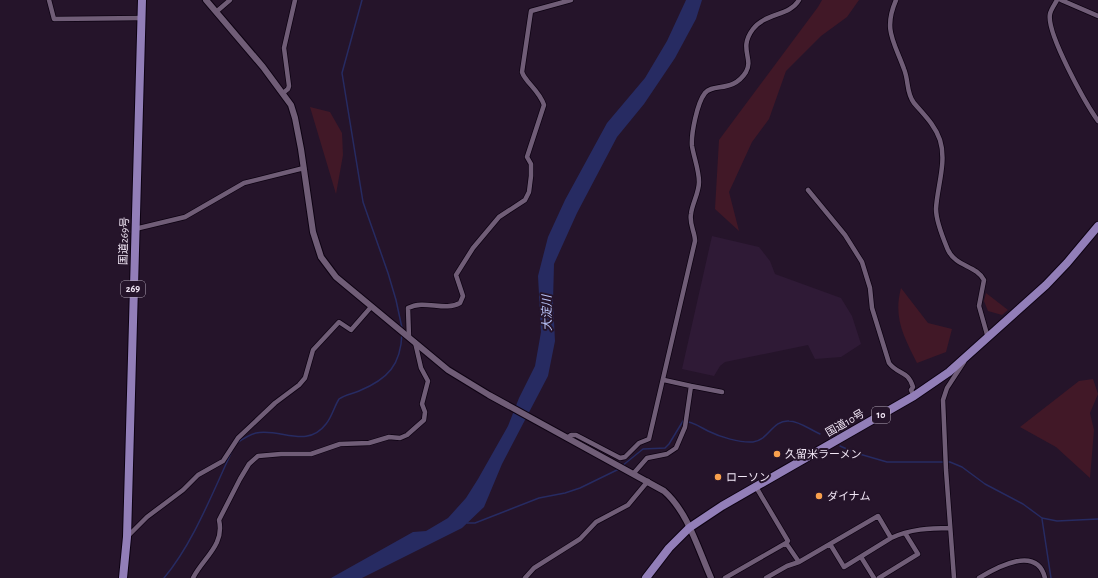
<svg xmlns="http://www.w3.org/2000/svg" width="1098" height="578" viewBox="0 0 1098 578" font-family="'Alegreya Sans','Noto Sans JP',sans-serif">
  <rect width="100%" height="100%" fill="#25142a"/>
  <path fill="#2f1a36" d="M712,236L759,247L770,261L775,274L841,298L852,316L861,344L841,357L815,359L808,345L725,362L720,366L714,376L682,369Z"/>
  <path fill="#411827" d="M822,0H859L847,17L821,36L786,71L769,119L752,142L729,192L739,231L715,209L719,140L818,7Z
    M310,107L330,112L342,133L343,155L336,194Z
    M901,288L928,323L952,329L946,352L917,363C904,337 893,318 901,288Z
    M986,293L1008,310L1002,315L988,311L984,301Z
    M1093,379L1098,394L1090,413L1094,430L1090,478L1056,447L1020,427L1079,381Z"/>
  <path fill="#272b62" d="M686,0H702L696,19L675,58L644,104L617,137L577,213L554,264L553,302L555,341L548,376L502,464L484,507L462,528L362,578H331L413,532L426,531L448,518L466,498L478,479L508,426L519,398L535,366L541,332L538,276L548,237L565,200L607,123L645,78L667,41Z"/>
  <g fill="none" stroke-linecap="round" stroke-linejoin="round">
    <path stroke="#272b62" stroke-width="1.5" d="M362,0L342,73L363,202L388,273L396,300L402,328
      M237,443C244,438 249,435 256,433C281,428 307,449 326,424C332,417 334,407 339,399C345,395 352,394 359,391C388,379 401,365 402,333
      M840,446L856,453L887,462H950L962,467L985,484L1023,504L1042,518L1057,521L1098,519
      M622,466L643,449L665,448L669,444L683,421C692,421 700,427 708,431C720,437 740,443 753,442C769,440 772,420 789,421C799,421 811,430 820,434
      M1042,519L1051,578
      M467,523H475L539,498L565,493L580,488L619,469
      M164,578C194,542 213,491 233,449"/>
    <g stroke="#0d0212" stroke-width="6">
      <path id="minor" d="M49,0L54,19L142,18
        M896,0C883,30 894,41 904,69C909,81 906,93 914,103C924,115 935,125 940,140C947,162 937,187 936,209C936,222 943,238 948,250C956,267 976,265 984,280L979,306L988,338
        M1057,0C1055,4 1051,9 1050,14C1046,33 1086,104 1098,121
        M1061,0L1098,16
        M216,12L230,0
        M283,93L288,89L289,86L284,48L295,0
        M808,190L845,235L862,262L870,288L872,308L889,363C898,375 908,370 913,387L911,390L914,396
        M135,229L185,217L244,183L304,168
        M409,338L408,308C425,299 444,312 460,303L463,296L456,275L473,248L499,217L525,200L529,192L531,176V164L527,157L544,105C539,90 525,82 522,72L531,11L571,0
        M691,386L722,392
        M567,438L571,435H576L620,458L625,457L639,443L649,439L695,241C695,232 689,224 691,214C692,204 699,193 699,182C699,170 694,158 692,146C691,134 697,103 705,93C713,83 733,93 746,72C754,58 738,49 753,29C765,13 790,16 799,0
        M633,474L647,458L667,454L676,448L685,427L691,386L664,380
        M756,487L788,541L786,543
        M128,536L147,517L183,490L198,475L223,461L238,438L275,403L299,385L305,378L313,350L339,322L351,330L371,307
        M830,544L844,567L891,538
        M861,557L874,578
        M193,578C203,558 225,545 219,520L240,479L249,464L258,456L281,454H311L340,444L369,443L389,437L400,438L407,435L424,420L425,412L422,404L428,381L421,368L415,342
        M525,578L534,568L580,539L596,522L628,505L648,481
        M725,578L786,543L799,562L878,516L891,538C910,529 930,528 950,528
        M766,578L787,566L799,562
        M879,578L918,554L905,533
        M954,578L946,470L943,400L947,388L964,362
        M979,578C997,567 1037,545 1045,578"/>
    </g>
    <g stroke="#0d0212" stroke-width="8">
      <path id="tertiary" d="M206,0L263,67L291,105L295,118L301,149L313,232L321,257L336,277L448,370L489,395L664,491C688,512 698,549 711,578"/>
    </g>
    <g stroke="#0d0212" stroke-width="10">
      <path id="trunk" d="M123,578L127,537L142,0
        M646,578L669,548L689,528L722,506L914,396L949,372L1046,285L1067,263L1098,226"/>
    </g>
    <use href="#minor" stroke="#705d77" stroke-width="4.5"/>
    <use href="#tertiary" stroke="#705d77" stroke-width="6"/>
    <use href="#trunk" stroke="#927eb8" stroke-width="8"/>
  </g>
  <g fill="#f9a04d" stroke="#25142a" stroke-width="1.5">
    <circle cx="777" cy="454" r="4"/>
    <circle cx="718" cy="477" r="4"/>
    <circle cx="819" cy="496" r="4"/>
  </g>
  <g text-anchor="middle" dominant-baseline="central" stroke-width="4" stroke-linejoin="round" paint-order="stroke">
    <g fill="#25142a" stroke="#b4a8b9" stroke-width="1">
      <rect x="121" y="281" width="24" height="16" rx="3"/>
      <rect x="872" y="407" width="18" height="16" rx="3"/>
    </g>
    <g font-size="10" font-weight="bold" fill="#f2e7f6">
      <text x="133" y="289">269</text>
      <text x="881" y="415">10</text>
    </g>
    <g font-size="11" fill="#f2e7f6" stroke="#25142a">
      <text transform="translate(124 241) rotate(-88)">国道269号</text>
      <text transform="translate(845 423) rotate(-30)">国道10号</text>
    </g>
    <g font-size="11" fill="#f2e7f6" stroke="#25142a" text-anchor="start">
      <text x="785" y="454">久留米ラーメン</text>
      <text x="726" y="477">ローソン</text>
      <text x="827" y="496">ダイナム</text>
    </g>
    <g font-size="12" font-style="italic" fill="#bbc5fa" stroke="#25142a">
      <text transform="translate(547 313) rotate(-91)">大淀川</text>
    </g>
  </g>
</svg>
